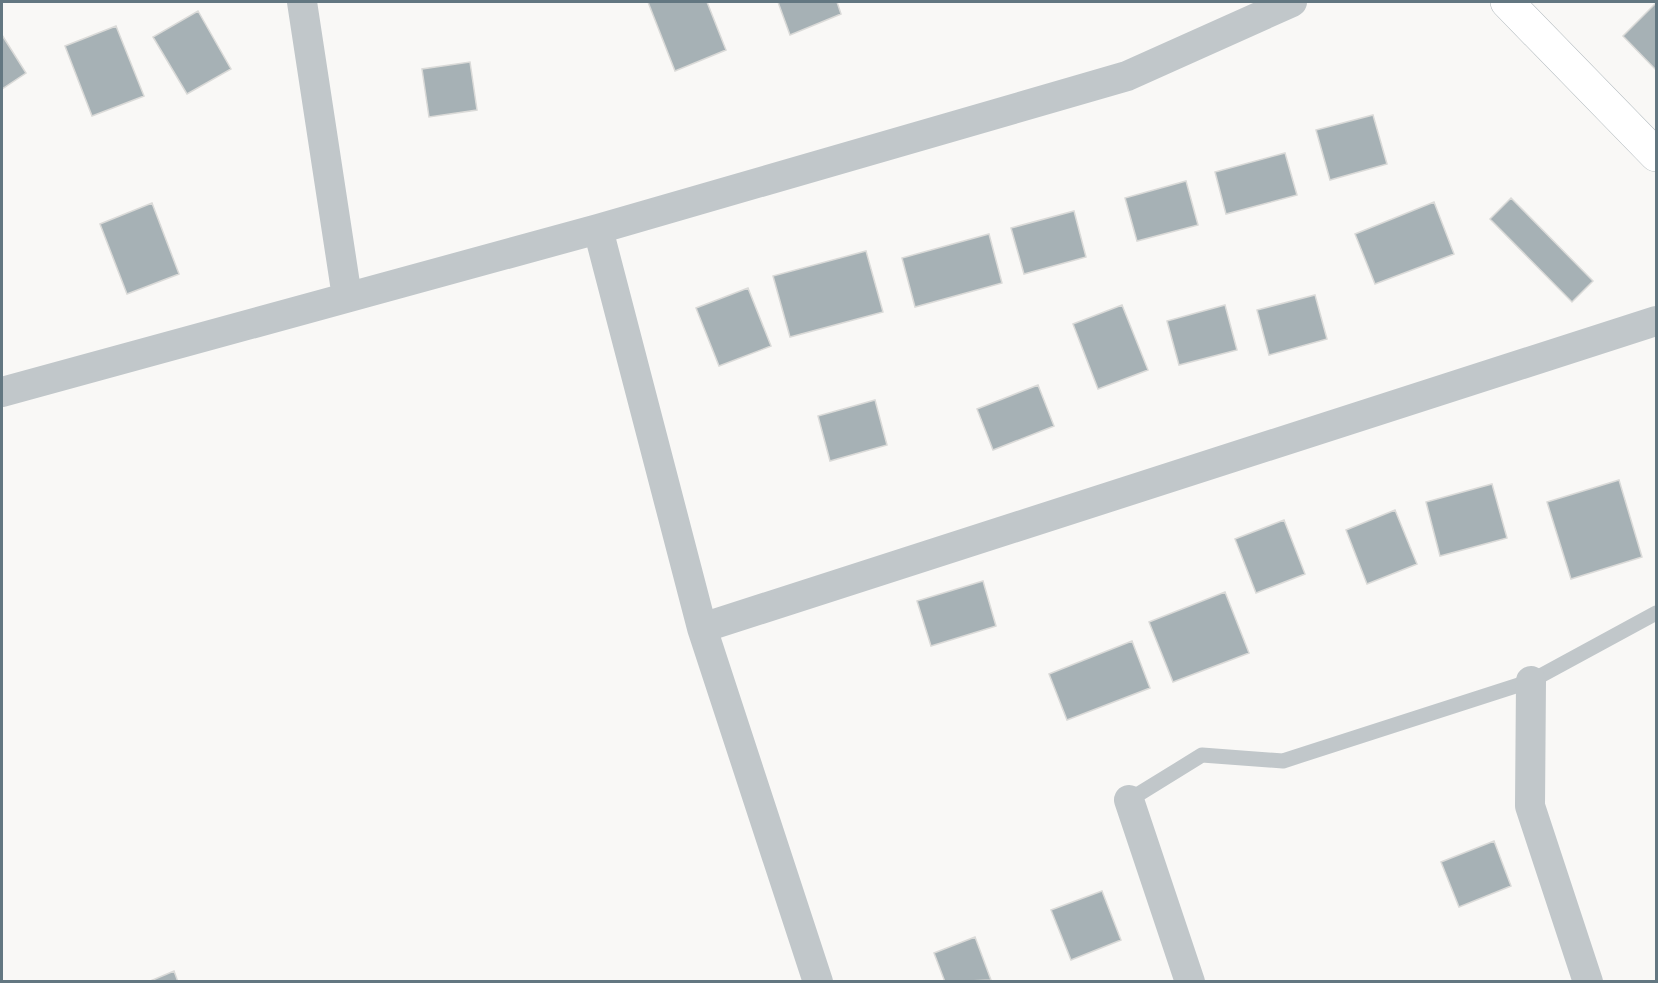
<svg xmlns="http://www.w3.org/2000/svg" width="1658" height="983" viewBox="0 0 1658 983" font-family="Raleway,sans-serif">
  <rect width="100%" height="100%" fill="#f9f8f6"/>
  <path fill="#a6b1b5" stroke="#dadad8" stroke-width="1.5" d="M648,2H707L726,50L675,71Z
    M778,2H837L841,14L790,35Z
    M1656,3V70L1623,36Z
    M198,11L231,69L187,94L153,37Z
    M116,26L144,96L92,116L65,46Z
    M2,35L26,73L2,89Z
    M470,62L477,110L429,117L422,69Z
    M1373,115L1387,164L1330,180L1316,130Z
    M1285,153L1297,195L1226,214L1215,172Z
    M1186,181L1198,225L1137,241L1125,198Z
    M1511,198L1593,281L1572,302L1490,219Z
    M1434,202L1454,254L1375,284L1355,234Z
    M152,203L179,274L127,294L100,224Z
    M1074,211L1086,257L1024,274L1011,228Z
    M989,234L1002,283L915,307L902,258Z
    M866,251L883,312L790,337L773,276Z
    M748,288L771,346L719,366L696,308Z
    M1315,295L1327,339L1269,355L1257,310Z
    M1122,305L1148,370L1098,389L1073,324Z
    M1225,305L1237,350L1179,365L1167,321Z
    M1038,385L1054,426L993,450L977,409Z
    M875,400L887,445L830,461L818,416Z
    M1619,480L1642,557L1571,579L1547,502Z
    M1492,484L1507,538L1440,556L1426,502Z
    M1395,510L1417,564L1367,584L1346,530Z
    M1284,520L1305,574L1256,593L1235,539Z
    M983,581L996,626L931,646L917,601Z
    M1225,592L1249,653L1173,682L1149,622Z
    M1132,641L1150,688L1067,720L1049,674Z
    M1494,841L1511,886L1459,907L1441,862Z
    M1102,891L1121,940L1071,960L1051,910Z
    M975,937L991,980L945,982L934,953Z
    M174,971L178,982H148Z"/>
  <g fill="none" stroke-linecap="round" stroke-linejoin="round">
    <g stroke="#b1b9bd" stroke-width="34">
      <path id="secondary" d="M1507,2L1656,155"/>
    </g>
    <path stroke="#c1c7ca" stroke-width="15" d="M1129,800L1202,755L1283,761L1531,681L1656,613"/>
    <path stroke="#c1c7ca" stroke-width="30" d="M302,2L347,297
      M598,229L702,628L818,982
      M2,392L598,229L1127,76L1292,2
      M702,628L1656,321
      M1531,681L1530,806L1588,982
      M1129,800L1190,982"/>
    <use href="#secondary" stroke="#fff" stroke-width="33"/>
  </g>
  <rect width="1658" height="983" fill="none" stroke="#637781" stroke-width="6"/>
</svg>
